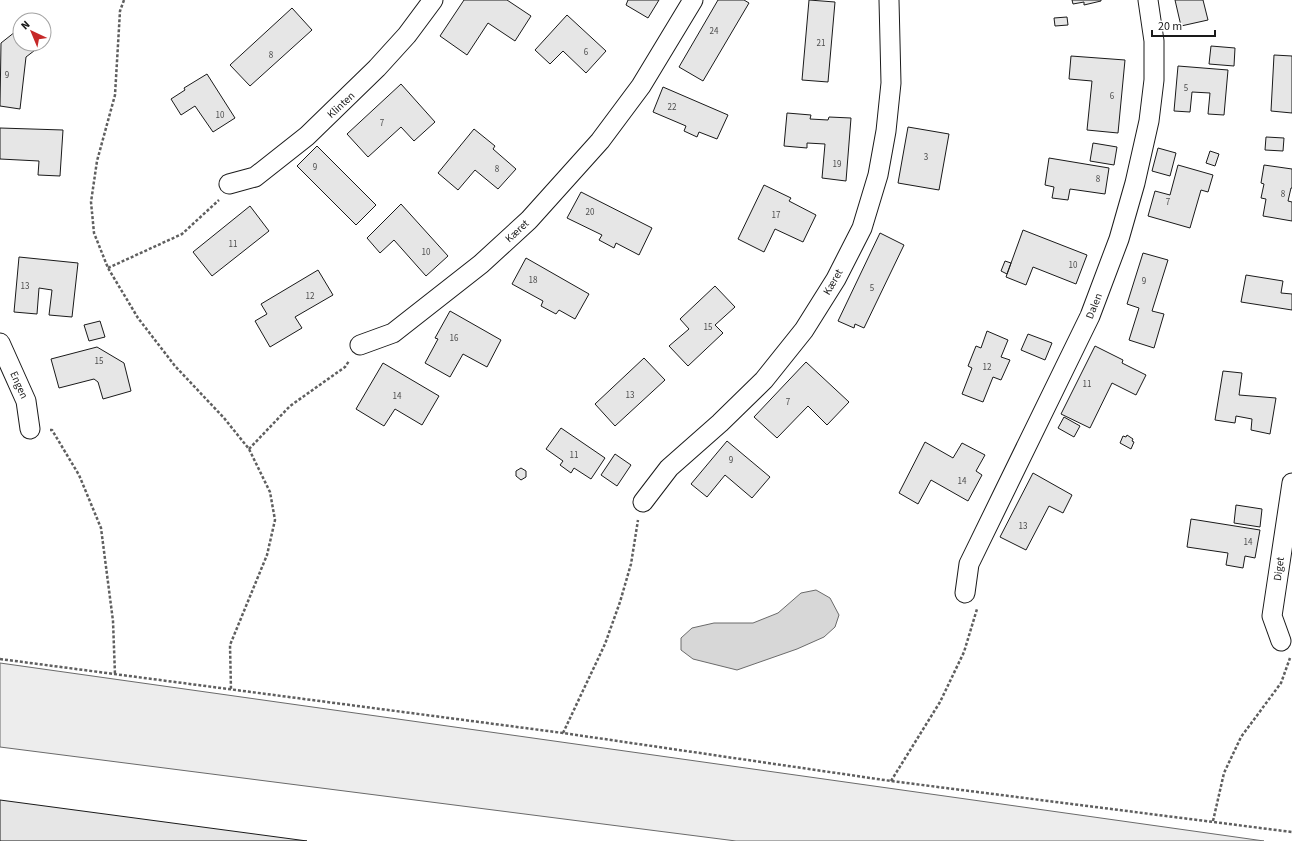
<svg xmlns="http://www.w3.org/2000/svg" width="1292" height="841" viewBox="0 0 1292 841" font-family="'Source Sans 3',sans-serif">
  <rect width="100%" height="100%" fill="#fff"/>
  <path fill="#ededed" stroke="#6a6a6a" d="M0,663L1264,841H736L0,747Z"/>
  <path fill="#d7d7d7" stroke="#6a6a6a" d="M816,590L830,598L839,615L835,627L824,637L797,649L737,670L693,659L681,650V638L692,628L714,623H753L778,613L801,593Z"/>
  <path fill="#e6e6e6" stroke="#1a1a1a" d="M464,0H507L531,16L515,41L488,23L467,55L440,36Z
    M628,0H659L648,18L626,5Z
    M718,0H744L749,3L703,81L679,67Z
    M809,0L835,2L828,82L802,80Z
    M1072,0H1101V1L1084,5V2L1073,4Z
    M1175,0H1203L1208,20L1181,26Z
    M292,8L312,30L250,86L230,65Z
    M567,15L606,51L586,73L563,51L550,64L535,50Z
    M1067,17L1068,25L1055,26L1054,18Z
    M20,28V44H43L26,57L20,109L0,106L1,43Z
    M1211,46L1235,48L1234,66L1209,64Z
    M1274,55L1292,56V113L1271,111Z
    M1071,56L1125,60L1118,133L1087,130L1092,81L1069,79Z
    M1178,66L1228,70L1224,115L1208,114L1210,93L1192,92L1190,112L1174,111Z
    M207,74L235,118L213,132L195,106L181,115L171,99L185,90L184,88Z
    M401,84L435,122L414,141L401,127L368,157L347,134Z
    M663,87L728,115L717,139L699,132L697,137L684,131L686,126L653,112Z
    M787,113L811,115L810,119L828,120L829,117L851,118L846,181L822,178L825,144L807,143V148L784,146Z
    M908,127L949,134L939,190L898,183Z
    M0,128L63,130L60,176L38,175L39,161L0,159Z
    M474,129L495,146L493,149L516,169L498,189L475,170L458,190L438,173Z
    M1266,137L1284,138L1283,151L1265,150Z
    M1093,143L1117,147L1114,165L1090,161Z
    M317,146L376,205L356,225L297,166Z
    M1158,148L1176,153L1170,176L1152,171Z
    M1210,151L1219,154L1215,166L1206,163Z
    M1049,158L1109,168L1105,194L1070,189L1068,200L1052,198L1054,187L1045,185Z
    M1178,165L1213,175L1208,192L1201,190L1190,228L1148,216L1155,191L1170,195Z
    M1264,165L1292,169V188H1291L1288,201L1292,202V221L1263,216L1266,199L1261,198L1264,184L1261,183Z
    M764,185L791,198L789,201L816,215L803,242L775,229L764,252L738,239Z
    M581,192L652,228L639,255L616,243L614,248L599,240L602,235L567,218Z
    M401,204L448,256L426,276L394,240L380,253L367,238Z
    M250,206L269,231L212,276L193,252Z
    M1023,230L1087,255L1076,284L1033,267L1026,285L1006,277Z
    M880,233L904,245L864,328L855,324L854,328L838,321Z
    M1143,253L1168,260L1152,311L1164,314L1154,348L1129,340L1139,308L1127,304Z
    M19,257L78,263L72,317L49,315L52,290L39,288L37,314L14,312Z
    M526,258L589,294L575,319L559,310L556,314L541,306L543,301L512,284Z
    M1005,261L1011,263L1007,274L1001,271Z
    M318,270L333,295L295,317L302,328L270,347L255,321L267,314L261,304Z
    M1246,275L1283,281L1281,293L1292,294V310L1241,302Z
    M715,286L735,307L715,325L723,333L688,366L669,346L689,329L680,319Z
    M450,311L501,340L487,367L463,354L450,377L425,363L438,339L435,338Z
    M100,321L105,337L89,341L84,325Z
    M987,331L1008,340L1001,357L1010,360L1001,380L993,377L983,402L962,394L972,368L968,366L976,346L981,348Z
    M1028,334L1052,343L1045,360L1021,350Z
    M1095,346L1123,360L1122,363L1146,375L1136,395L1112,383L1090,428L1061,414Z
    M97,347L124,363L131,391L103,399L98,382L94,379L59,388L51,359Z
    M644,358L665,380L615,426L595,404Z
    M806,362L849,402L827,425L808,406L777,438L754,417Z
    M383,363L439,396L422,425L395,409L384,426L356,409Z
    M1223,371L1242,373L1239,395L1276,398L1270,434L1251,430L1252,419L1236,416L1235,423L1215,420Z
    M1064,417L1080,426L1074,437L1058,428Z
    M561,428L605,458L591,479L574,468L571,473L560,465L563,461L546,449Z
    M1127,435L1133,439L1132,441L1134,442L1131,449L1120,443L1123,436L1126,437Z
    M727,441L770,477L752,498L725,475L707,497L691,484Z
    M925,442L953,458L962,443L985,455L976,471L982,475L968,501L931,480L918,504L899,493Z
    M615,454L631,465L617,486L601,475Z
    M521,468L526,471V477L521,480L516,476V471Z
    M1033,473L1072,495L1063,513L1049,506L1026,550L1000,537Z
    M1236,505L1262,509L1260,527L1234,523Z
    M1191,519L1260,530L1255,558L1245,556L1243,568L1226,565L1228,553L1187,547Z
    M0,800L307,841H0Z"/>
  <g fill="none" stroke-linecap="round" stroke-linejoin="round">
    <g stroke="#1a1a1a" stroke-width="21">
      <path id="street" d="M229,184L255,177L307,136L377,68L407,35L433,0
        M0,343L26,401L30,429
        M360,345L393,333L481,264L529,220L600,141L641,86L693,0
        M643,502L669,468L720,423L764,380L804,330L836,279L862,228L878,175L886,131L891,83L889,0
        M965,593L969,564L1090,316L1119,239L1135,183L1149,121L1154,80V41L1148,0
        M1281,641L1272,616L1292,483"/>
    </g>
    <path stroke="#5f5f5f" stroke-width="2.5" stroke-dasharray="3 2" stroke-linecap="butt" d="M124,0L120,11L115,95L97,161L91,202L94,233L108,268L138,318L175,366L224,418L249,449L270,492L275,520L267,555L230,645L231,690
      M108,268L182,234L219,200
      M50,430H52L79,475L101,528L113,621L115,675
      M249,449L290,406L345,367L349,361
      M0,659L563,733L891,781L1292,832
      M563,733L605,644L620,602L631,564L638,520
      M891,781L940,702L964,652L977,609
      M1213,821L1224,773L1241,737L1281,683L1290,658"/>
    <use href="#street" stroke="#fff" stroke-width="19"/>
  </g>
  <g text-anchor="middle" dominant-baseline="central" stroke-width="3" stroke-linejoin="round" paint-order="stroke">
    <g font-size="9" fill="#4d4d4d">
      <text x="714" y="31">24</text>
      <text x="821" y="43">21</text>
      <text x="586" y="52">6</text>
      <text x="271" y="55">8</text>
      <text x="7" y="75">9</text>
      <text x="1186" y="88">5</text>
      <text x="1112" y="96">6</text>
      <text x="672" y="107">22</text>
      <text x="220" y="115">10</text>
      <text x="382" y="123">7</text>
      <text x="926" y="157">3</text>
      <text x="837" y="164">19</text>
      <text x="315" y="167">9</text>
      <text x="497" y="169">8</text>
      <text x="1098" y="179">8</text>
      <text x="1283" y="194">8</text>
      <text x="1168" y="202">7</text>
      <text x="590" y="212">20</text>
      <text x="776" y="215">17</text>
      <text x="233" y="244">11</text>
      <text x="426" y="252">10</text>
      <text x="1073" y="265">10</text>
      <text x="533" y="280">18</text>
      <text x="1144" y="281">9</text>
      <text x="25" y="286">13</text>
      <text x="872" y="288">5</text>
      <text x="310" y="296">12</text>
      <text x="708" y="327">15</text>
      <text x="454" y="338">16</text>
      <text x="99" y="361">15</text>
      <text x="987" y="367">12</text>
      <text x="1087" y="384">11</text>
      <text x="630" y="395">13</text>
      <text x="397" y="396">14</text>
      <text x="788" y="402">7</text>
      <text x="574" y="455">11</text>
      <text x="731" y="460">9</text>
      <text x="962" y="481">14</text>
      <text x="1023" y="526">13</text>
      <text x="1248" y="542">14</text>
    </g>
    <g font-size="11" fill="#1a1a1a" stroke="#fff">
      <text transform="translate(341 105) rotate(-43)">Klinten</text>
      <text transform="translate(517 231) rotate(-43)">Kæret</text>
      <text transform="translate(833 282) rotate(-60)">Kæret</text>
      <text transform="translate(1094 306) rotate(-68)">Dalen</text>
      <text transform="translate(19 385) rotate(66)">Engen</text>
      <text transform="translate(1279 569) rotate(-82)">Diget</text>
    </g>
  </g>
  <g transform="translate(32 32) rotate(316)"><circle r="19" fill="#ffffff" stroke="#a3a3a3"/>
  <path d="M0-3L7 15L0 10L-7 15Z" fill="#c62828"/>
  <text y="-6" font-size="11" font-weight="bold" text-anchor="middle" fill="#1a1a1a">N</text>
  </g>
  <path d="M1152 30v6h63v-6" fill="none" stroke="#1a1a1a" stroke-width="2"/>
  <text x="1158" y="30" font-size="12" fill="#1a1a1a" stroke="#ffffff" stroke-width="3" paint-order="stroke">20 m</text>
</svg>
